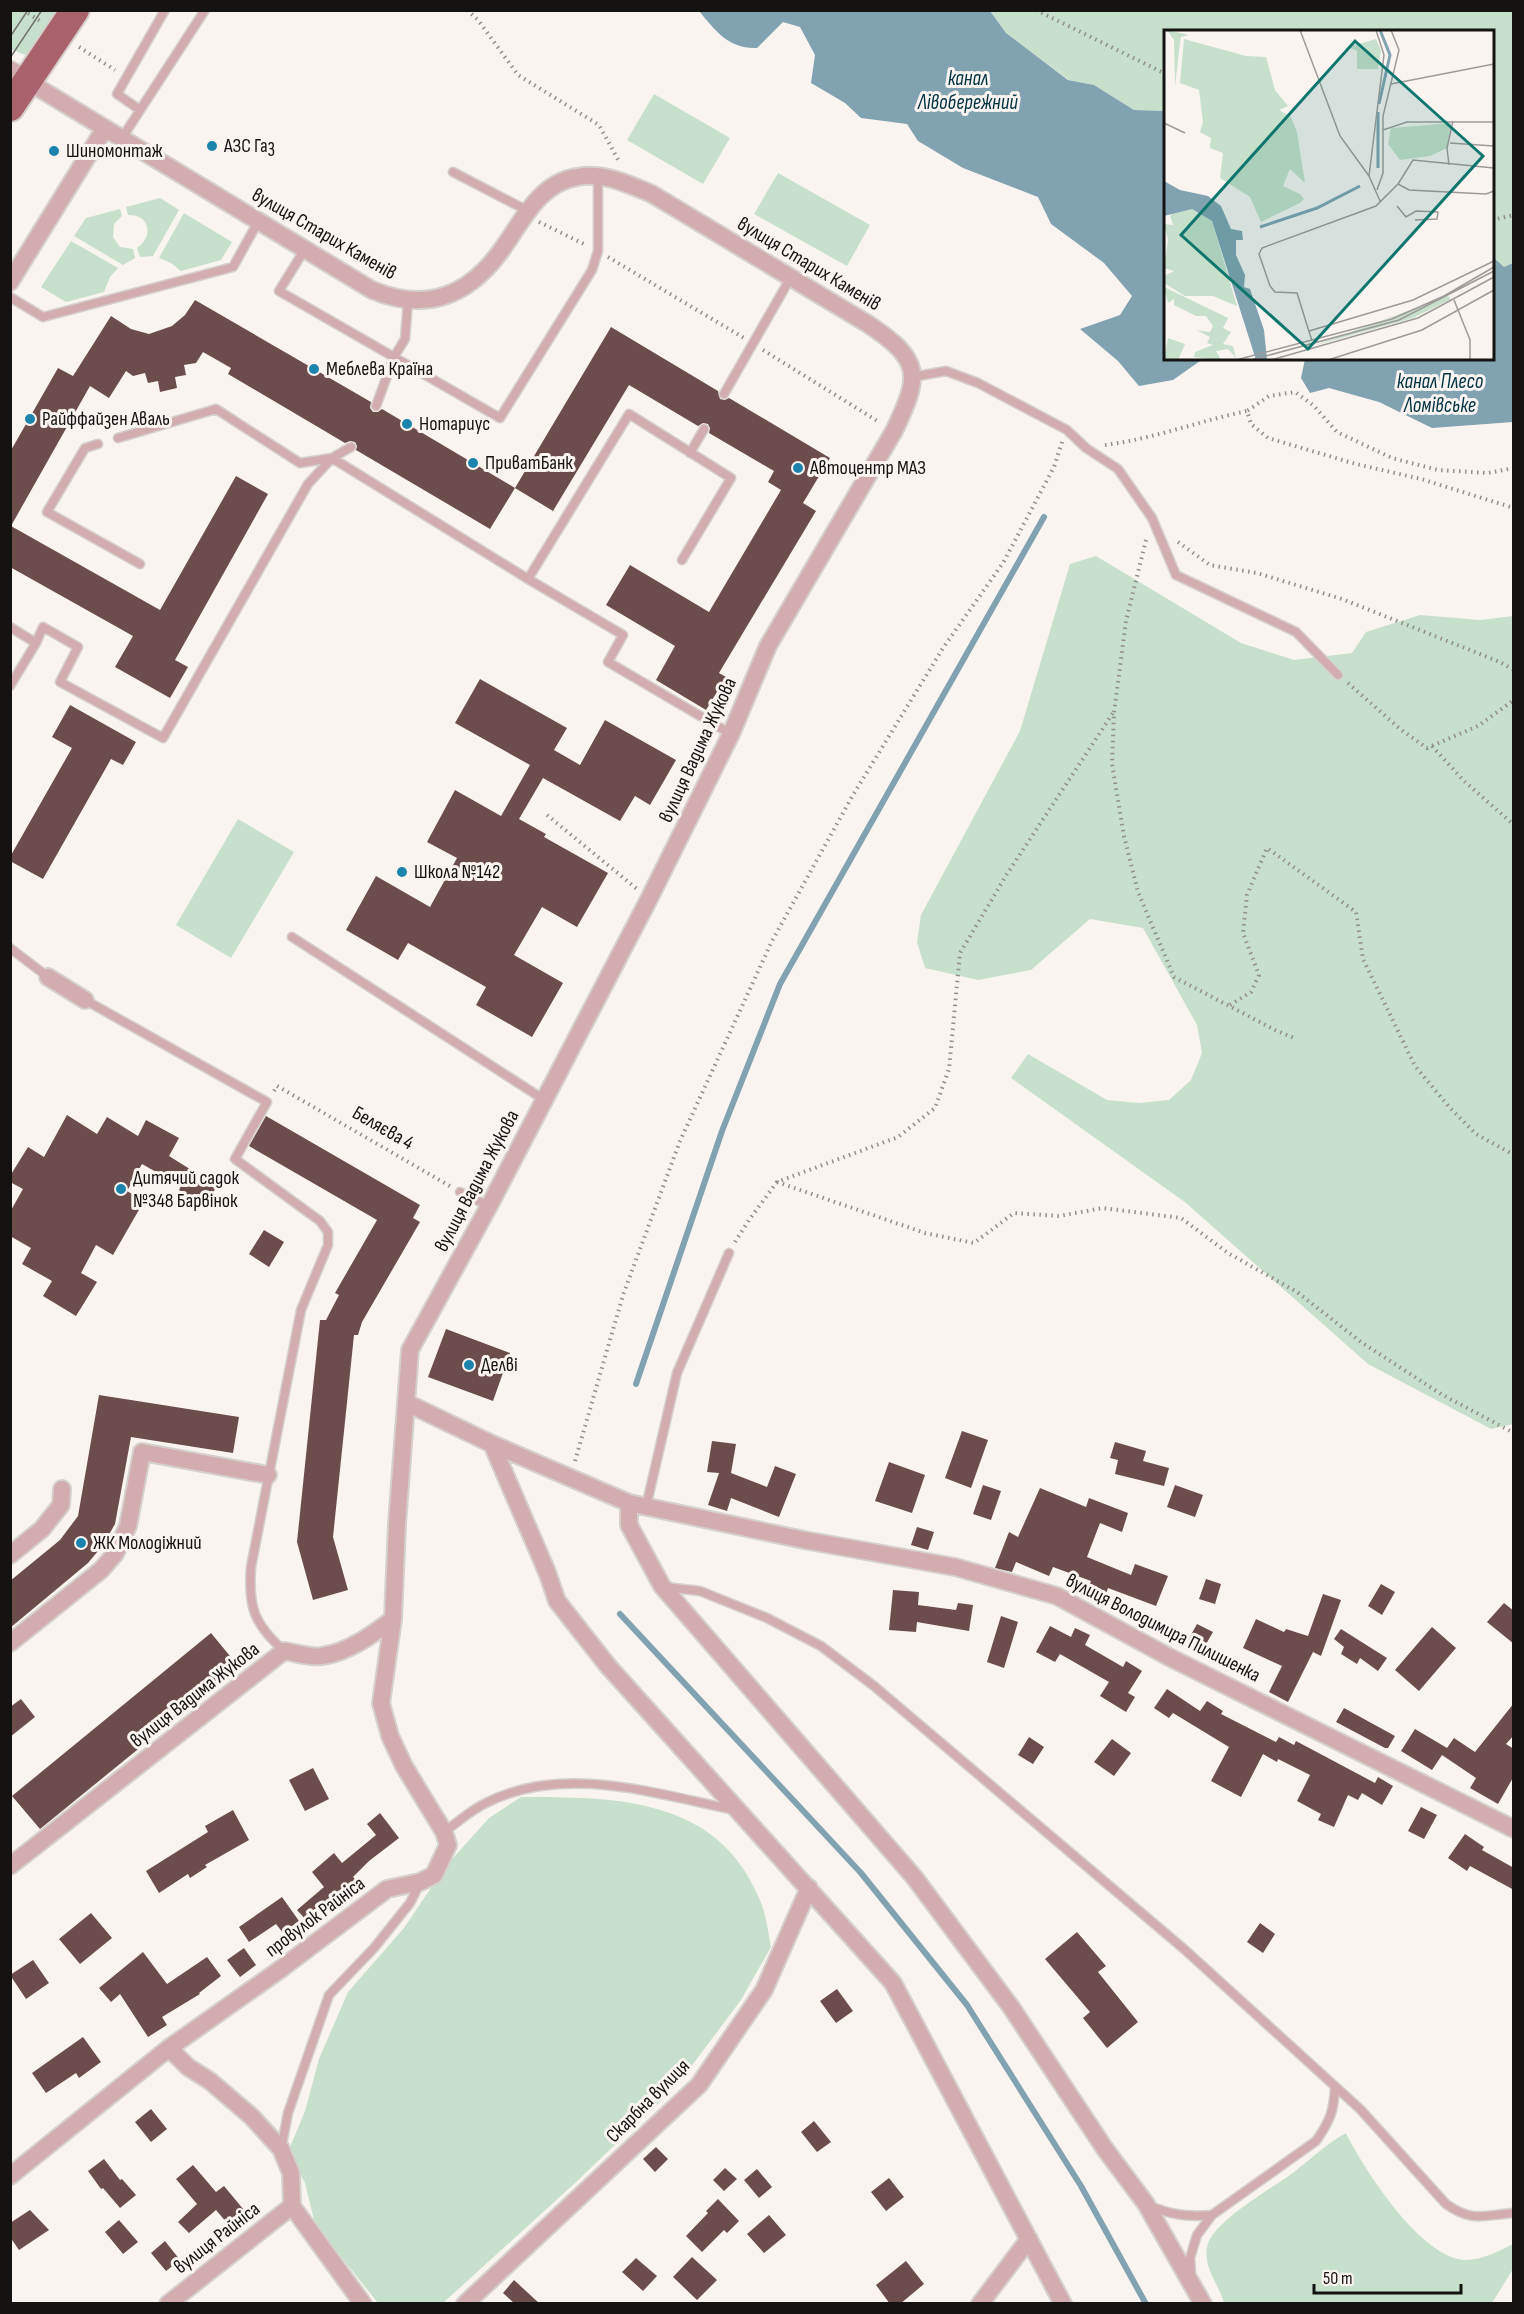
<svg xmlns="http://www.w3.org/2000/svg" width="1524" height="2314" viewBox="0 0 1524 2314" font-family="'Sofia Sans Condensed',sans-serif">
  <rect width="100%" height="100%" fill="#faf4f1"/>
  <path fill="#c6e0cb" d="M10,11H60L31,51L25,55L11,49Z
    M990,11H1513V263L1504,267L1493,257L1492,32H1166L1165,114L1163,111L1134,110L1094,85L1069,80L1006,33Z
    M654,94L730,138L703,184L627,140Z
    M778,173L870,225L847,266L754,214Z
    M160,198L179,210L153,256L140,257L137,248C154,237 150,214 128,215L126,207Z
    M120,209L122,216L114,224L113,237L120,247L133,249L135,258L123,265L74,236L86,218Z
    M184,213L232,242L221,260L181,271L171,263L159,258Z
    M71,241L118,268L110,277L104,292L66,302L41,287Z
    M1096,556L1241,643L1294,660L1352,653L1366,632L1420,615L1480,620L1513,616V1424L1491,1429L1368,1364L1186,1203L1011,1078L1028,1054L1107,1100L1139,1103L1169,1100L1191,1080L1202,1053L1197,1025L1143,928L1090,919L1031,970L978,980L925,968L917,942L921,915L1020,731L1070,564Z
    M238,819L294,852L231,958L176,925Z
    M521,1797C615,1797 717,1797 759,1898C766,1913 768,1931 771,1947L741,2000L684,2076L664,2098L575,2183L443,2303H378L315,2224L305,2183L288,2152L305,2111L319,2059L348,1992L404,1928L445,1867L489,1818Z
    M1346,2133C1363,2168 1422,2260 1466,2260C1482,2260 1499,2251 1513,2244V2269L1492,2303H1224C1219,2285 1203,2267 1207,2247C1211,2222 1273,2188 1294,2172C1311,2159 1326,2144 1346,2133Z"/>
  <path fill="#81a2b1" d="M699,11H990L1006,33L1068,80L1094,85L1134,110L1163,111L1166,114V358L1201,359L1200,361L1173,380L1139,386L1118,361L1080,329L1120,315L1132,296L1104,263L1051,224L1038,197L963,168L918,141L907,124L861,118L845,103L811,83L815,55L800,27L783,22L757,48C728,49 715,30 699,11Z
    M1493,257L1504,267L1513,263V422L1432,428L1379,402L1329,388L1310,393L1301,378L1305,359L1492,358Z"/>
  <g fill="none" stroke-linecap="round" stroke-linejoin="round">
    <path stroke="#81a2b1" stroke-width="6" d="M636,1384L722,1131L780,984L1044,517
      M620,1614L861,1873L967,2005L1081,2186L1146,2304"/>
  </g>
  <path fill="#6c4d4c" d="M195,300L371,402L370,408L373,412H378L382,409L515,488L490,529L356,450L357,446L355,442L350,441L345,443L228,374L231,368L203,352L196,363L184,365L186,375L175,377L177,388L160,392L158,381L148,383L145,373L133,376L126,371L109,398L90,386L11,526L160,610L236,476L268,494L175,660L188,667L170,698L115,667L133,636L10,567V452L58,368L73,376L111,316L131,329L149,334L172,326L185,315Z
    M611,327L718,391L720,399L725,400L729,398L830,458L803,503L816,511L719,673L726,677L706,710L656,680L675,646L606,605L630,565L709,612L781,490L768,482L774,471L709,433L710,428L708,424L703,423L698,426L629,385L553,511L515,488Z
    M480,679L567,728L554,750L580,765L605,720L676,760L650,805L635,796L620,821L543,778L519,819L546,834L544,837L608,873L577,927L542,907L514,955L563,983L532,1037L476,1005L486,987L408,943L398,960L346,930L376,876L430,907L457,858L427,842L455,790L501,816L530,765L455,723Z
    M70,705L136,742L123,765L111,759L43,879L10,861V857L72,748L52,737Z
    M67,1115L97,1134L107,1117L138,1136L146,1120L179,1138L169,1156L217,1186L205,1206L179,1190L181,1186L142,1164L127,1191L144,1201L113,1255L96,1245L81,1273L97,1282L76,1316L43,1296L52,1281L22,1264L31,1248L10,1236V1212L23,1189L10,1182V1176L28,1147L44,1157Z
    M266,1116L420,1205L413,1218L420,1222L362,1322L358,1335H354L333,1537L348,1590L313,1600L297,1542L320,1320H326L339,1295L335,1293L377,1220L249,1146Z
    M264,1230L284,1242L269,1267L249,1254Z
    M446,1329L510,1353L493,1401L428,1377Z
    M99,1395L239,1417L233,1453L131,1437L115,1524L103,1545L88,1563L10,1628V1581L60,1540L78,1516Z
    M962,1431L988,1440L971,1488L945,1478Z
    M712,1441L736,1444L731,1473L767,1487L775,1466L796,1474L779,1517L731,1498L727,1511L708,1505L719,1473L707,1472Z
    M1115,1442L1146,1451L1143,1461L1169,1468L1164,1486L1115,1474L1118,1460L1110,1458Z
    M889,1462L925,1475L912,1513L875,1501Z
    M983,1485L1001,1491L991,1520L973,1514Z
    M1175,1485L1203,1495L1195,1517L1167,1507Z
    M1040,1488L1086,1507L1089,1498L1128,1513L1122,1532L1100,1523L1087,1557L1131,1575L1135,1564L1168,1576L1156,1606L1108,1588L1105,1596L1088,1589L1091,1581L1053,1567L1049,1576L1016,1562L1012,1572L995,1568L1009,1532L1018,1537Z
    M917,1527L934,1532L928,1550L911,1545Z
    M1206,1579L1221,1584L1215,1604L1199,1599Z
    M1381,1584L1395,1592L1382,1615L1368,1606Z
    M893,1590L919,1592L918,1605L956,1610L958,1603L973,1605L969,1631L917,1622L916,1632L889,1630Z
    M1323,1594L1341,1600L1321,1656L1313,1652L1288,1702L1269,1692L1282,1666L1243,1648L1256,1619L1284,1632L1286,1629L1308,1636Z
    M1504,1603L1514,1611V1644L1487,1622Z
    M1001,1616L1018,1622L1004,1668L987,1662Z
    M1197,1624L1213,1632L1202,1651L1187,1642Z
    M1050,1626L1071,1637L1075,1628L1090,1635L1085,1645L1123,1667L1126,1661L1142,1671L1128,1693L1135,1697L1126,1712L1100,1696L1109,1682L1060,1654L1055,1662L1036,1652Z
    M1432,1627L1456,1648L1419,1691L1395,1670Z
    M1341,1629L1387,1658L1378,1671L1360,1658L1357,1664L1341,1654L1344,1647L1334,1639Z
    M211,1633L239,1667L40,1829L12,1796Z
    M1167,1689L1200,1711L1207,1701L1223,1711L1221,1714L1276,1742L1279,1737L1294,1745L1296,1741L1375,1783L1378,1777L1393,1786L1382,1805L1362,1793L1358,1800L1348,1795L1334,1827L1318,1820L1321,1814L1297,1801L1310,1775L1278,1759L1277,1762L1263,1754L1241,1797L1211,1781L1229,1747L1173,1713L1169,1718L1154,1708Z
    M21,1699L35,1717L10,1737V1707Z
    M1514,1703V1735L1506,1744L1514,1749V1776L1498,1804L1470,1788L1476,1778L1442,1755L1432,1770L1401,1751L1415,1729L1447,1748L1454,1738L1475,1752Z
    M1344,1708L1395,1736L1388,1748H1385L1336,1722Z
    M1029,1737L1044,1747L1033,1764L1018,1755Z
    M1112,1739L1131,1753L1114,1776L1094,1762Z
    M313,1768L329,1799L305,1811L289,1780Z
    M1421,1807L1437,1815L1424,1839L1408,1831Z
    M233,1810L249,1840L205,1865L207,1867L190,1878L188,1874L159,1893L146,1871L208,1832L205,1826Z
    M380,1813L399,1838L369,1861L353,1877L357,1881L308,1922L297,1910L324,1887L312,1872L334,1853L342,1863L376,1835L367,1824Z
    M1465,1834L1484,1847L1482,1850L1514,1868V1890L1470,1866L1467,1871L1448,1858Z
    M282,1897L299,1921L283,1933L276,1924L249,1942L239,1927Z
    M91,1913L112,1938L80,1964L59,1939Z
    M1260,1923L1275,1934L1263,1953L1247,1942Z
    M1077,1932L1106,1966L1098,1972L1138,2022L1107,2048L1083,2018L1090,2012L1045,1959Z
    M244,1948L256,1965L240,1977L227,1960Z
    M143,1952L167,1984L207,1957L221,1976L199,1993L200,1994L162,2017L167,2025L148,2037L120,1994L111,2002L99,1988Z
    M33,1960L49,1983L26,1999L10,1975Z
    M837,1989L853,2011L836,2023L820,2001Z
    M83,2037L101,2062L79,2078L76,2073L46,2093L32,2073Z
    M151,2109L167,2129L151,2142L135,2122Z
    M814,2121L831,2142L817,2152L801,2132Z
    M656,2147L668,2159L655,2172L643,2159Z
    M104,2159L120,2180L122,2179L136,2195L120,2208L103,2188L101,2189L88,2171Z
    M193,2165L216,2192L224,2186L244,2210L227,2223L216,2210L189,2233L178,2222L197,2204L176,2179Z
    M725,2168L737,2179L724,2191L713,2180Z
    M757,2169L772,2187L759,2198L744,2180Z
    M889,2178L904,2197L886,2211L871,2192Z
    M718,2199L739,2221L727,2233L724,2230L702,2252L686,2236L708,2213L706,2211Z
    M30,2210L49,2230L19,2250L10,2237V2223Z
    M769,2215L786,2235L764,2253L747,2234Z
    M119,2220L138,2242L123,2254L105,2232Z
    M165,2241L180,2260L166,2271L151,2253Z
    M692,2257L717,2280L697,2300L673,2277Z
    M636,2258L657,2276L643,2291L622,2272Z
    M906,2261L924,2284L900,2304H890L876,2285Z
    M514,2280L540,2304H515L503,2293Z"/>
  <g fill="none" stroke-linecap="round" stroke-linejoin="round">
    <g stroke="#d5d0cd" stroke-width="11">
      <path id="service" d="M140,110L117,94L165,10
        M122,138L205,10
        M453,172L528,211
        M305,249L279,291L500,418L592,270L598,251V176
        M10,297L43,317L233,267L259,220
        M912,377L946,371L978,383L1067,430L1086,448L1118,469L1152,518L1176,575L1296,632L1338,675
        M724,394L791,277
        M376,406L394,357L405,339L408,301
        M118,438L216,409L300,463L332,458L528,579L629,414L731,478L682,560
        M98,444L85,448L47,512L140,564
        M690,453L704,429
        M528,579L623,635L608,662L731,734
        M10,627L36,643L10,686
        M36,643L43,627L78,647L60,682L163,738L308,484L332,458L351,447
        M292,937L543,1099
        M10,948L48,977
        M85,1000L267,1102L235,1159L320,1221L328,1232V1245L301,1310L251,1567C248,1607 254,1624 284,1651
        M460,1192L489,1206
        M646,1507L677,1373L729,1253
        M665,1587L700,1591L767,1618L821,1646L874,1686L1184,1949L1360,2109L1446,2204C1473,2223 1484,2215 1514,2213
        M444,1832C458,1822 471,1810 486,1803C563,1763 656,1794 735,1810
        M281,2149L288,2113L329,1995L374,1948L410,1903L420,1883
        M1148,2205C1170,2215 1188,2217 1212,2215
        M1191,2274L1190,2258L1197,2235L1212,2215L1316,2141C1330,2121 1334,2111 1335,2087"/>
    </g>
    <g stroke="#d5d0cd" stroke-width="20">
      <path id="minor" d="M10,282L105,128
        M48,977L85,1000
        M407,1403L492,1444L629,1503L804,1540L955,1567L1057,1596L1169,1657L1514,1829
        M492,1444L547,1572L557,1601L608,1666L893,1983L1063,2304
        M629,1503V1525L662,1586L914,1877L1011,2007L1105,2149L1146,2204L1203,2304
        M10,1555L42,1529L61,1505L62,1489
        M10,1643L101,1570L115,1554L128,1526L142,1452L268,1475
        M10,1866L284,1651C296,1653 311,1658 322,1656C349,1652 372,1635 393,1619L397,1524L410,1350L489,1206L649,899L731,734L768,646L894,431C921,375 922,360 868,324L652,194C628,184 603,172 577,177C538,183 521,224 500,252C467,297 425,312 372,290L27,81
        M169,2048L188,2067L210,2081L252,2117L281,2149L291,2173L292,2206L363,2304
        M10,2176L169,2048L278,1971L387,1889L420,1882L434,1875L448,1845L444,1832L404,1766L390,1736L381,1703L393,1619
        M168,2304L292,2206
        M465,2304L699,2085L764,1990L809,1888
        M980,2304L1029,2239"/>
    </g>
    <g stroke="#d5d0cd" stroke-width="24">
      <path id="tertiary" d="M10,72L27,81"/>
    </g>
    <g stroke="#d5d0cd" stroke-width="32">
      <path id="trunk" d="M10,107L75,10"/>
    </g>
    <path stroke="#928e8c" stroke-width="4" stroke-dasharray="1.5 4.5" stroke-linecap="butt" d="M23,10L40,21
      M467,10L478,20L518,75L599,125L620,163
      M1036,10L1166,74
      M79,47L115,70
      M1492,220L1514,215
      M539,222L586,245
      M608,257L744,338
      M763,350L879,422
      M1105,445C1153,439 1199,421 1247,411
      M1514,468L1488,473L1438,470L1392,458L1337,432L1313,405L1295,392L1269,396L1247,411L1251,424L1268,438L1356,464L1421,479L1514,508
      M1146,540L1126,621L1114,713L1112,764L1124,836L1138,892L1174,977L1275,1030L1294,1038
      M1178,542L1210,565L1257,573L1342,599L1500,662L1514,670
      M1348,683L1400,729L1427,748L1478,726L1514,700
      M1432,746L1464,781L1514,825
      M547,815L637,889
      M1230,1005L1251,992L1259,975L1243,933L1247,895L1267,848L1356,912L1363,959L1415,1066L1450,1108L1476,1134L1514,1155
      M274,1091L277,1086L450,1186
      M777,1182L925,1233L974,1243L1014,1213L1059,1216L1103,1208L1181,1218L1228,1253L1297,1292L1361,1342L1441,1394L1514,1433
      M735,1242L749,1220L777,1182L898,1137L935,1108L949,1069L960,953L1007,874L1113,713
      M575,1461L623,1295L680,1141L772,941L853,795L943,648L1003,563L1054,467L1062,442"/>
    <use href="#service" stroke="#d3acb0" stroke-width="8"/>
    <use href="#minor" stroke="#d3acb0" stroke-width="16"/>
    <use href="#tertiary" stroke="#d3acb0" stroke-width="21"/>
    <use href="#trunk" stroke="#a9616c" stroke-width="28"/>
    <path stroke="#757170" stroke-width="1.5" d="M10,37L28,10
      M10,58L42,10"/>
  </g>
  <g fill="#1c83ad" stroke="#faf4f1" stroke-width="2">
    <circle cx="212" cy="146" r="6"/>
    <circle cx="54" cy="151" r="6"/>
    <circle cx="314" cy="369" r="6"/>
    <circle cx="30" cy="419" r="6"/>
    <circle cx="407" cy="424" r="6"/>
    <circle cx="473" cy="463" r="6"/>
    <circle cx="798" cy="468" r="6"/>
    <circle cx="402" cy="872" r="6"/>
    <circle cx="121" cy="1189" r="6"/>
    <circle cx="469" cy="1365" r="6"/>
    <circle cx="81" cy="1543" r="6"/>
  </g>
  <g text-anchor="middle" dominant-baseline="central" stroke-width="6" stroke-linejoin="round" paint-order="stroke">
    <g font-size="20" fill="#151312" stroke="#faf4f1" text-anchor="start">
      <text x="224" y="146">АЗС Газ</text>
      <text x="66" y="151">Шиномонтаж</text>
      <text x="326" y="369">Меблева Країна</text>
      <text x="42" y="419">Райффайзен Аваль</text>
      <text x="419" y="424">Нотариус</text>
      <text x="485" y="463">ПриватБанк</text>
      <text x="810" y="468">Автоцентр МАЗ</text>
      <text x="414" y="872">Школа №142</text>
      <text x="133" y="1178">Дитячий садок<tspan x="133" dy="23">№348 Барвінок</tspan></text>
      <text x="481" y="1365">Делві</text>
      <text x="93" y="1543">ЖК Молодіжний</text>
    </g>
    <g font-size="20" fill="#151312" stroke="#faf4f1">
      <text transform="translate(324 234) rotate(30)">вулиця Старих Каменів</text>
      <text transform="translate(809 264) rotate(31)">вулиця Старих Каменів</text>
      <text transform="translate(698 750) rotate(-65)">вулиця Вадима Жукова</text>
      <text transform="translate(383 1128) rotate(30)">Беляєва 4</text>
      <text transform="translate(477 1181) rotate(-62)">вулиця Вадима Жукова</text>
      <text transform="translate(1163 1628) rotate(27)">вулиця Володимира Пилишенка</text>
      <text transform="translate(195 1695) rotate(-38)">вулиця Вадима Жукова</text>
      <text transform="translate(315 1917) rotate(-37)">провулок Райніса</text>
      <text transform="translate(648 2101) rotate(-45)">Скарбна вулиця</text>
      <text transform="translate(217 2238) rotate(-38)">вулиця Райніса</text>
    </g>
    <g font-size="21" font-style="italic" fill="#003242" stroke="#faf4f1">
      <text x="968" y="78">канал<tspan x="968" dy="24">Лівобережний</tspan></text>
      <text x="1440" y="381">канал Плесо<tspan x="1440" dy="24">Ломівське</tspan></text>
    </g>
  </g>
  <g transform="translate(1164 30)">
    <rect width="330" height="330" fill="#faf4f1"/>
    <path d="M3,0L25,5L17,7L16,12L11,57L10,10ZM20,9L82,26L102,27L111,60L124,76L115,80L127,87L133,102L141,153L126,139L119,156L136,164L140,169L136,173L97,192L86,167L56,148L59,123L46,118L47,108L36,102L39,92L35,60L16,53ZM212,9L217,21L214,39H193V21L184,17ZM287,93L283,118L266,126L236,130L224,114L227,98ZM13,179H28L48,191L73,276L49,266H21L0,253V246L10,241L0,238L4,210L0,194L9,195L6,186ZM0,257L64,288L59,298L67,302L59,314L69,316L72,328L64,319L52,321L57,330L30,327L31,322L49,315L43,313L46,307L32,300L46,302L49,296L42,286H32L10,275V269L4,273ZM284,266L287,269L249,288L152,315ZM4,308L21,314L14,330H0Z" fill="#c6e0cb"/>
    <path d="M0,151L16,160L44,166L57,176L67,199L78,201L79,210H72V225L81,245L80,257L86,259L100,300L103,330H92L48,191L28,179L0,186Z" fill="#81a2b1"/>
    <path fill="none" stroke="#81a2b1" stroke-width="3" d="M215,74L226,25L216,0M214,138V82M96,197L153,178L196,156"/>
    <path fill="none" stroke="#9e9a98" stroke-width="1.5" d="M136,0L176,106L205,146L216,171M227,54L330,34M0,93L21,103M219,100L243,92H330M286,113L330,116M285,135L283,118L289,91M205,146L220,25L212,0M234,154L249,130L330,138M213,160L219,143V86L235,20L227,0M233,176L242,187L252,181L274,182L273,189L251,190M290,270L306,310V330M145,301L249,270L330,231M148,311L133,263L111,262L106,256L95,224L98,218L212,176L234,154L245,160L322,164L330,161M72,330L228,289L280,266L330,237M87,330L235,290L330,241M107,330L254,288L330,247M164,330L258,300L330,260"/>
    <path fill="#0f766e" fill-opacity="0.15" stroke="#0f766e" stroke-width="3" d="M191,11L319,126L144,319L17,205Z"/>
    <rect width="330" height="330" fill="none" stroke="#151312" stroke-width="3"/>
  </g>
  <rect width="1524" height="2314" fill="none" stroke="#151312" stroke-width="24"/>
  <path d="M1314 2284v9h147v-9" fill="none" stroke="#151312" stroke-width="3"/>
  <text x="1323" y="2284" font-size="18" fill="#151312" stroke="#faf4f1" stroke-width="4.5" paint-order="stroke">50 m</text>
</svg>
